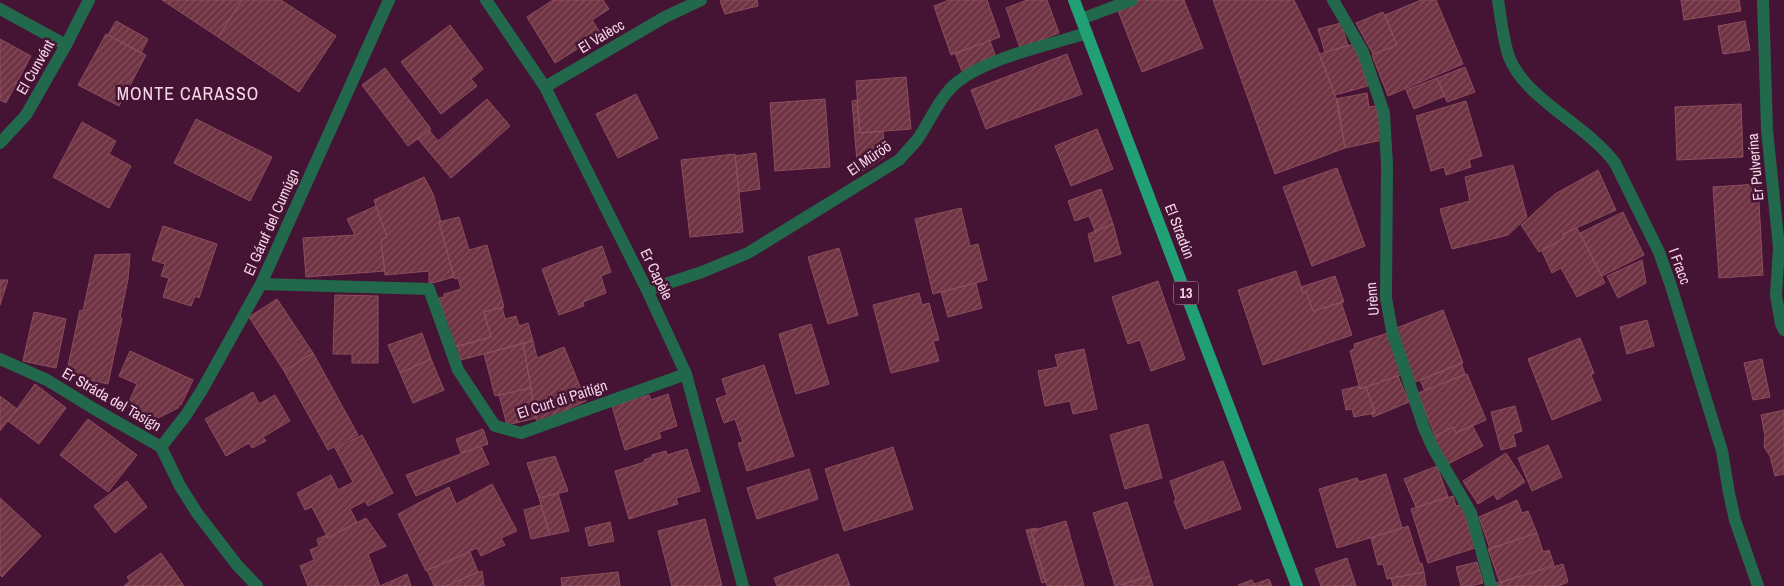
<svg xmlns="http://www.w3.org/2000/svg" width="1784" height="586" viewBox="0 0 1784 586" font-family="'Archivo Narrow',sans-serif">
  <defs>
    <pattern id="building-hatch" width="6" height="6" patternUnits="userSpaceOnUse" patternTransform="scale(1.25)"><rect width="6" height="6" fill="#6f3343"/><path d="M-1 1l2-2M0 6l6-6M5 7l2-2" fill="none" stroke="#84505e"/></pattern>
  </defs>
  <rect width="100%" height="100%" fill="#451333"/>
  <path fill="url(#building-hatch)" stroke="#8d4e5e" d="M162,0H242L218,37Z
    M242,0H281L336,36L299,92L218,37Z
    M553,0H603L609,9L592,20L601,34L555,63L527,17Z
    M722,0H757L758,6L725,14L720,1Z
    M949,0H987L1000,37L951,55L934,6Z
    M1027,0H1047L1059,33L1020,48L1006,8Z
    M1137,0H1184L1203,48L1142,72L1117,8Z
    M1213,0H1294L1317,47L1338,103L1345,148L1275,174Z
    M1421,0H1436L1463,64L1388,96L1372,55L1397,45L1385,15Z
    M1681,0H1739L1741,11L1684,20Z
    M1383,12L1397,45L1373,54L1356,23Z
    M116,21L148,39L141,53L108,35Z
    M1745,21L1750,50L1723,54L1718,26Z
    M1341,23L1348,46L1325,52L1318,29Z
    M450,25L483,69L471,79L477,86L441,114L401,62Z
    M106,34L146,55L119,106L78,85Z
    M0,39L31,56L6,103L0,100Z
    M990,41L995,55L962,71L955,53Z
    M1354,44L1368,86L1335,95L1319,54Z
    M1067,54L1082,94L986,129L971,90Z
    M1465,67L1475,92L1447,102L1437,78Z
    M385,68L431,129L408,146L362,85Z
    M906,77L911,129L860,133L856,81Z
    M1437,78L1445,96L1414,109L1406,90Z
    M1367,93L1369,107L1376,106L1382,140L1345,148L1336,99Z
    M636,94L658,138L618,158L596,114Z
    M487,99L510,126L451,178L418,139L429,130L438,141Z
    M825,99L830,167L775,171L770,103Z
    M857,100L860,133L883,131L885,157L858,174L852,101Z
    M1466,101L1482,156L1469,160L1471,167L1446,175L1444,167L1431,171L1416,116Z
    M1741,104L1743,157L1677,160L1675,107Z
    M196,119L272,157L250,201L174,163Z
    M82,122L116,141L109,154L131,166L109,208L53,177Z
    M1097,129L1113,169L1071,186L1055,146Z
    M756,153L760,189L739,192L735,156Z
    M735,154L743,232L690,237L681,160Z
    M1513,165L1527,217L1508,235L1452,249L1440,209L1470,201L1465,177Z
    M1337,168L1365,246L1312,266L1283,187Z
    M1598,170L1616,210L1563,234L1564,238L1539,252L1521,225L1555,194Z
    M424,177L433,194L441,222H439L454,277L429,284V271L385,275L381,240L387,237L374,200Z
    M1758,184L1763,275L1719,278L1713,187Z
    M1101,189L1113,224L1095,231L1089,216L1075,221L1068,201Z
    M376,206L387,237L381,240L385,271L306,277L303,238L355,235L347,219Z
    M961,208L970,246L978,244L987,280L933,294L915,219Z
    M1623,212L1644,255L1602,276L1580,233Z
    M459,217L469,250L487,245L504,307L484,312L491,337L453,348L439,298L444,297V294L461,289L458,278L455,279L454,277L439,222Z
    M1113,224L1121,254L1095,262L1088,234Z
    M163,226L217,244L199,298L195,296L191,306L163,297L169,278L161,276L165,264L152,260Z
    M1577,228L1605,283L1577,297L1561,268L1552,273L1542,251L1564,238L1563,234Z
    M602,246L611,272L601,276L606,293L583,302L584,306L559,315L542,269Z
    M839,248L858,315L828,324L808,257Z
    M130,254L128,279L120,318H122L108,384L66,375L80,310L83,311L95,255Z
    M1642,260L1646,283L1618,298L1607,276Z
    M1296,271L1303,293L1306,291L1313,311L1341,302L1352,335L1263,365L1238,290Z
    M1335,276L1344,302L1313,311L1306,291L1303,293L1301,287Z
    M0,280H8L0,305Z
    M1158,281L1185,359L1151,371L1140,340L1128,344L1112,297Z
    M976,283L982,308L948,317L941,292Z
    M919,293L922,305L929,303L939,340L933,341L939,361L891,373L873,305Z
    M335,295L378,296V363H352V354H333Z
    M277,299L313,353L284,371L249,317Z
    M502,307L505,319L516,316L519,326L528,323L533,341L461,360L457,346L491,337L484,312Z
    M1443,310L1463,363L1415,382L1394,329Z
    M34,312L66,319L56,368L23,361Z
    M1647,320L1654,346L1627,354L1620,327Z
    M811,324L829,384L796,394L779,334Z
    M422,333L431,359L400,373L388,345Z
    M1388,333L1401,375L1360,389L1350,351L1355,348L1354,344Z
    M1580,338L1594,373L1591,375L1601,400L1552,420L1528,359Z
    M533,341L537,358L564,347L586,401L537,423L523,343Z
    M523,343L531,388L495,396L484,354Z
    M1084,349L1097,409L1073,414L1070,401L1045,406L1038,371L1058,367L1055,355Z
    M130,351L193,380L181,405L180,404L178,408L156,419L127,406L137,384L119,376Z
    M313,353L358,435L328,450L284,371Z
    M431,359L444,390L413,403L400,373Z
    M1762,359L1770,397L1753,400L1744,363Z
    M1461,363L1465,374L1425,391L1420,380Z
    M764,365L794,456L747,471L738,443L743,442L735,419L724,423L716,399L727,395L722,379Z
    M1467,374L1486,420L1456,433L1453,427L1435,436L1418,393Z
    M1398,376L1409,402L1373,417L1371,413H1375L1366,387Z
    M35,384L66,408L39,444L8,421Z
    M1359,386L1360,389L1366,387L1375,413L1354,417L1352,409L1346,410L1342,390Z
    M531,388L536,418L507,425L499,395Z
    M253,392L259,404L275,395L290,421L263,437L266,441L252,448L249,443L226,456L205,419Z
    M668,394L677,426L659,432L661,438L625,450L612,406L649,395L651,400Z
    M0,396L17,409L0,431Z
    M1515,406L1522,431L1513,434L1516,446L1501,450L1491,412Z
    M1784,410V474L1775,476L1770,456L1764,447L1765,436L1761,415Z
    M88,419L137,455L108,492L60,455Z
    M1148,424L1162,478L1125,489L1110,435Z
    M1472,425L1483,446L1446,465L1433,438L1453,427L1456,433Z
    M483,429L488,444L461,453L456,439Z
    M362,435L393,493L368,506L365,501L350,509L357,522L328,538L312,507L305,510L297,493L331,475L338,490L353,482L335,448Z
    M1548,445L1562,477L1532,491L1518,458Z
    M481,446L489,464L416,496L406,475Z
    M893,447L913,509L844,531L825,469Z
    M687,449L700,491L676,498L678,504L629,519L615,471L645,462L644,460L652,457V455L666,451L667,455Z
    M1506,453L1525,482L1497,500L1494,494L1478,504L1463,481Z
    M555,456L568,491L539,498L527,463Z
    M1223,461L1241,509L1185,529L1174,501L1176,500L1170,481Z
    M1437,466L1448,497L1416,507L1404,479Z
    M809,469L818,499L757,519L747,488Z
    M1386,474L1402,528L1337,548L1319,489L1357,478L1359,482Z
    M127,481L147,507L115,533L94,506Z
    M492,484L517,531L501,538L505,545L481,556L477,548L426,571L398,514L449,487L456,504Z
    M558,493L569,531L550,535L539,498Z
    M1453,496L1456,506L1461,504L1475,548L1428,563L1411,509Z
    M0,498L41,536L2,577L0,575Z
    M1517,500L1522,513L1528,511L1537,533L1490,549L1479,517Z
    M1127,502L1150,576L1115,586L1093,513Z
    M541,505L550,535L531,539L524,510Z
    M366,518L386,546L368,554L380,586H308L300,566L314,560L310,550L319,546L317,539L327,535L328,538Z
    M705,519L722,586H672L658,531Z
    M1066,521L1084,586H1047L1031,531Z
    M610,522L614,541L589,546L585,528Z
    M1408,526L1420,564L1422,563L1424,572L1387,579L1383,564L1378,565L1371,538Z
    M1036,528L1037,530L1031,531L1046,582L1042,583L1026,530Z
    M1537,533L1543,552L1549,550L1554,565L1500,583L1488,549Z
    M470,552L478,572L446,586H434L427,570Z
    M161,553L184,586H124L130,581L127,577Z
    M838,554L850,586H777L774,578Z
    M1347,558L1356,586H1321L1315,569Z
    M1477,562L1483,583L1471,586H1461L1456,567Z
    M1563,564L1568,582L1559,586H1497L1496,583Z
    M482,571L484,586H446L478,572Z
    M618,572L620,586H562L561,578Z
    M1424,572L1426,586H1393L1391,578Z
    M407,574L411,586H380Z
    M1150,576L1153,586H1122L1121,585Z
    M1269,579L1272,586L1238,585L1252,580L1254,584Z"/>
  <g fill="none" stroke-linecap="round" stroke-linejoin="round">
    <path stroke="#22684d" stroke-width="12" d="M0,9L66,45"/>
    <path stroke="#22684d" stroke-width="12" d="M486,0L545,87L647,290L686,374L743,586
      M1333,0L1363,52L1384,113L1387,165L1386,298L1392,331L1424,428L1433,448L1471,513L1491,586
      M1498,0C1501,19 1503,39 1509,57C1526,100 1586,124 1615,163L1659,252L1671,286L1722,451L1729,493L1735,520L1758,586
      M1763,0L1767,130L1779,248L1776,295L1781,324L1784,330
      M1081,19L1132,0
      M545,87L665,17L701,0
      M0,143L26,115L66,45L89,0
      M261,284L429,289L458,370L495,426L521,433L686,374
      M647,290L702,272L748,253L899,160C905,153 911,147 917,140C929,123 936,104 950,89C976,60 1049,45 1087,33
      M0,359L47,380L96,410L161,447L180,486L197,513L237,565L257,586
      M161,447L186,415L202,390L261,284L389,0"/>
    <path stroke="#21a075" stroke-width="12" d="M1074,0L1297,586"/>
  </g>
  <g text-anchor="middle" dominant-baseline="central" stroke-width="5" stroke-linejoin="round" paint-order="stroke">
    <rect fill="#451333" stroke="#c09bb0" stroke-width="1" x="1173.5" y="281.5" width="25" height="23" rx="4"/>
    <g font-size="14" font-weight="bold" fill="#f5d5e6">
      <text x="1186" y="293">13</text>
    </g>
    <g font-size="15" fill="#f5d5e6" stroke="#451333">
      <text transform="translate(601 36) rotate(-31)">El Valècc</text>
      <text transform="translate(35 67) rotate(-60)">El Cunvént</text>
      <text transform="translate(869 158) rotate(-34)">El Müröö</text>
      <text transform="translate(1755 167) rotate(-95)">Er Pulverína</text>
      <text transform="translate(271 222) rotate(-66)">El Gáruf del Cumúgn</text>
      <text transform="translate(1180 231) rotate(69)">El Stradún</text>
      <text transform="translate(1680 266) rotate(70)">I Fracc</text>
      <text transform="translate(657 274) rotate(64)">Er Capèle</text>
      <text transform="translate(1372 299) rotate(-95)">Urènn</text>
      <text transform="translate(112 399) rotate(30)">Er Stráda del Tasígn</text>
      <text transform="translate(562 399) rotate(-18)">El Curt di Paitígn</text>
    </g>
    <g font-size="18" letter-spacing="1" fill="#f5d5e6" stroke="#451333">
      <text x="188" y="93">MONTE CARASSO</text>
    </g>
  </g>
</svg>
